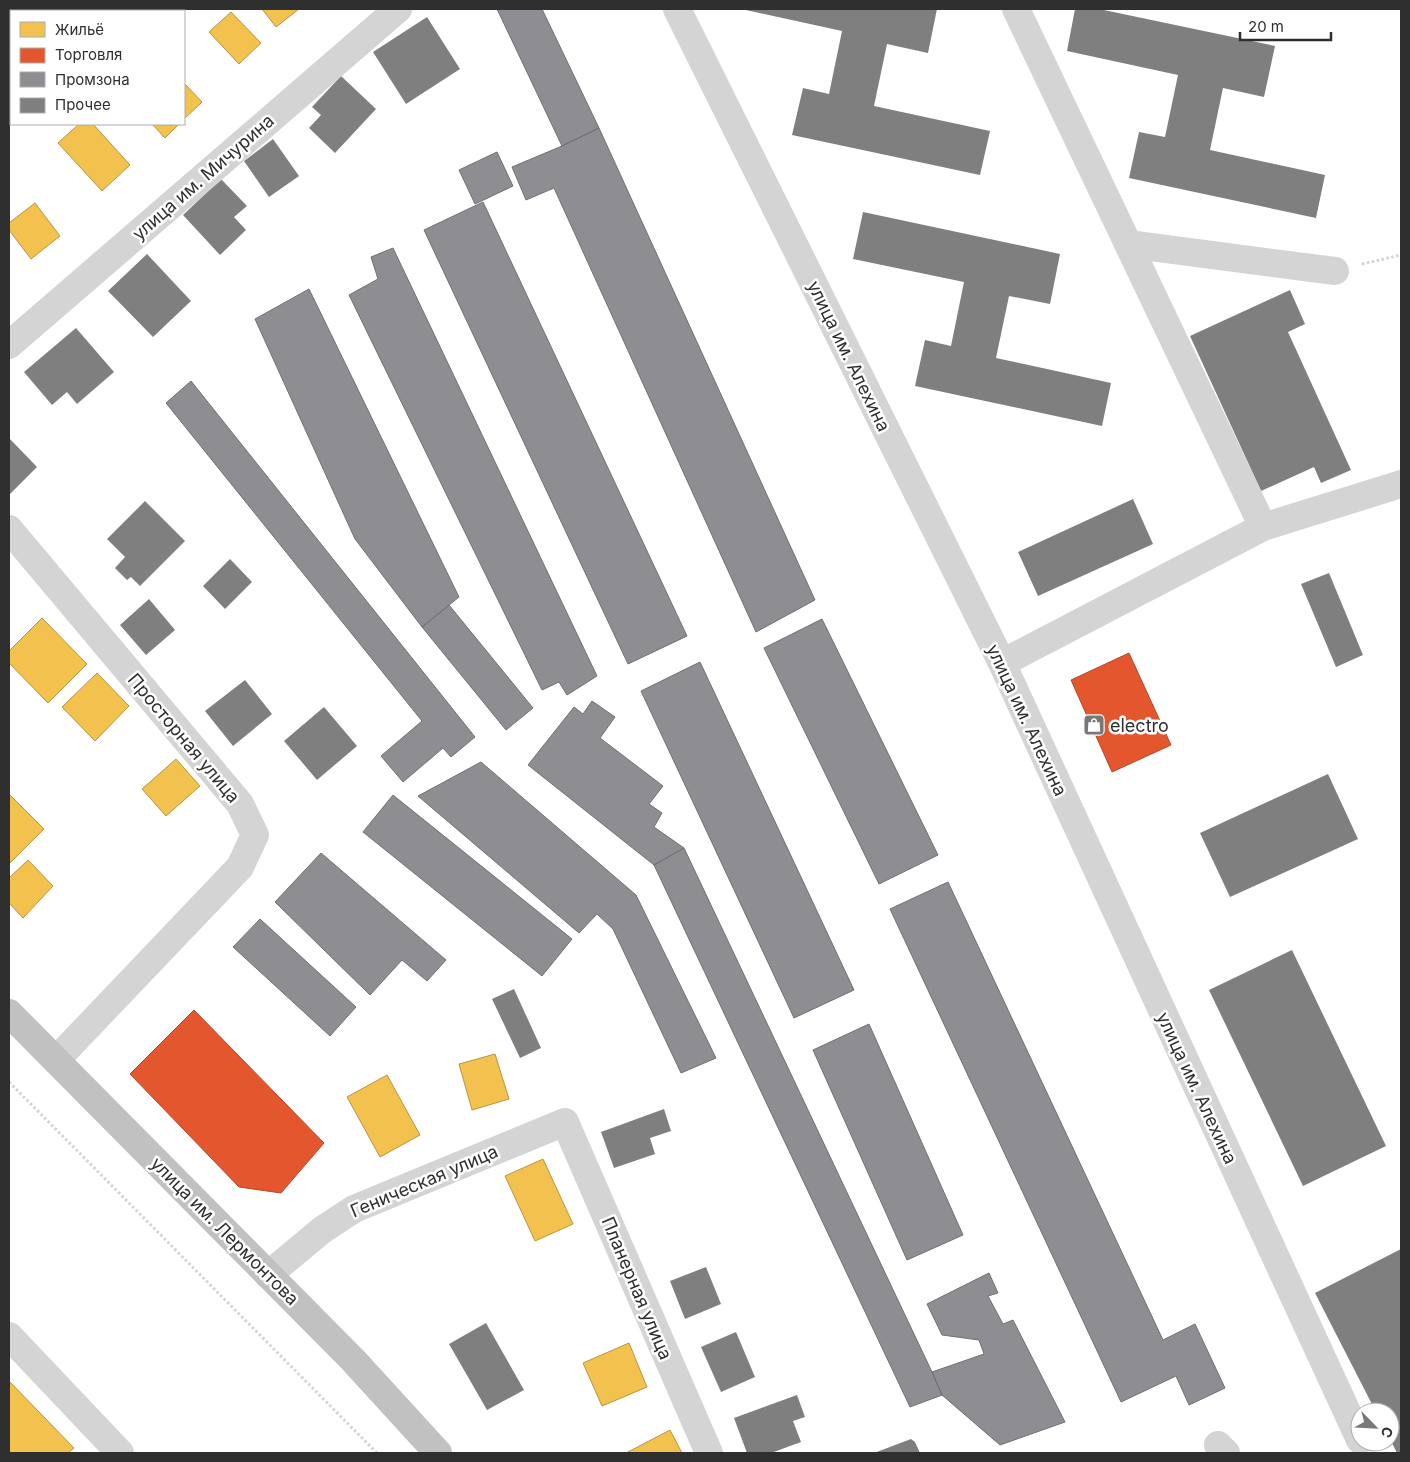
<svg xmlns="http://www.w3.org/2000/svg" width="1410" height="1462" viewBox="0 0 1410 1462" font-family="Inter,sans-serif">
  <rect width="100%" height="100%" fill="#fff"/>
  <path fill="#f2c14e" stroke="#b89545" d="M262,9H299L276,27Z
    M231,12L261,43L239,64L209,32Z
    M184,83L202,102L184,119Z
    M79,124H93L130,165L102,191L58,143Z
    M152,124H179L165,138Z
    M35,203L60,236L31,259L9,230V223Z
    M42,618L87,664L48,703L9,663V651Z
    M97,673L129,706L95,741L62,707Z
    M176,759L200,786L166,816L142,789Z
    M9,794L44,829L9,864Z
    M28,860L53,886L23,918L9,903V878Z
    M495,1054L509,1099L472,1110L459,1064Z
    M387,1075L420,1135L380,1157L347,1097Z
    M543,1159L573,1224L535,1241L505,1176Z
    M629,1343L647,1387L602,1406L583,1363Z
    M9,1381L74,1448L68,1453H9Z
    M670,1430L682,1453H626Z"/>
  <path fill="#e4572e" stroke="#ae4b2e" d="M1129,653L1171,745L1112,772L1071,680Z
    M194,1010L324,1143L281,1193L239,1187L130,1074Z"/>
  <path fill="#8d8d92" stroke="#717174" d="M497,9H542L599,128L562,146Z
    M599,128L815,600L756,632L554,188L526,200L512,167L562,146Z
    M497,152L513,186L475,204L459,170Z
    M483,202L687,636L628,664L424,230Z
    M393,248L597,676L567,695L559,682L542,690L349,295L378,279L371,257Z
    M309,289L459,597L422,627L355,539L255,319Z
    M191,381L475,737L451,757L443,748L403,782L381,756L422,721L166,403Z
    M449,605L533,708L506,730L422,627Z
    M822,619L938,855L879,884L764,648Z
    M700,662L854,990L794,1018L641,691Z
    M592,701L615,717L600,738L663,786L649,804L662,813L654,827L684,848L654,865L528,765L574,707L583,714Z
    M481,762L636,895L716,1058L681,1073L613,929L597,914L579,933L418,796Z
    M393,795L572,939L542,976L363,832Z
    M684,848L932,1372L942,1395L910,1407L654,865Z
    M321,853L446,960L427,981L402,960L370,995L275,902Z
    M948,882L1163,1340L1195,1324L1225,1388L1189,1405L1176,1376L1121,1402L890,909Z
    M260,919L356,1007L330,1036L233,947Z
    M869,1024L963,1235L907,1260L813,1050Z
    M989,1273L998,1293L988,1296L1003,1324L1013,1320L1065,1422L1000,1445L942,1395L932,1372L984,1354L979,1340L942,1335L927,1304Z"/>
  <path fill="#7f7f7f" d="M741,9H937L928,53L887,44L874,106L990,131L980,175L792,135L803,88L829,94L842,31Z
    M1075,9H1099L1275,46L1264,97L1223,88L1210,150L1325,175L1316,218L1129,178L1139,132L1165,137L1178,75L1067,51Z
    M427,17L460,69L406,104L373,52Z
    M341,76L376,109L335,153L309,128L321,115L312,107Z
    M273,139L299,176L269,197L244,161Z
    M221,179L247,206L234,217L246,230L220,255L183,215Z
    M863,212L1060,254L1050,304L1009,296L996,358L1111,383L1102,426L915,386L925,340L951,346L964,282L853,259Z
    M147,254L191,301L153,337L108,291Z
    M1290,290L1305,324L1288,332L1351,470L1321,483L1314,467L1261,491L1190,336Z
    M76,328L114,372L77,404L67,392L52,405L24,372Z
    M9,438L37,467L9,495Z
    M1133,499L1153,544L1038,596L1018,552Z
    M145,501L185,541L140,586L131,577L127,580L115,568L125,557L107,539Z
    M230,559L252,582L225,609L203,586Z
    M1329,573L1363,655L1336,667L1301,584Z
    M149,599L175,630L146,655L120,625Z
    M245,680L272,714L233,746L205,711Z
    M324,707L357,746L317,780L284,741Z
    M1328,774L1358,839L1230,897L1200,833Z
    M1292,950L1386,1146L1303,1186L1209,990Z
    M514,989L541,1048L520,1058L492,999Z
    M664,1109L671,1131L650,1138L655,1154L614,1168L601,1132Z
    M1401,1249V1453H1397L1390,1439V1412H1376L1315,1293Z
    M706,1267L721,1304L685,1319L670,1281Z
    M486,1323L524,1390L487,1410L449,1344Z
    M736,1332L755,1377L721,1392L701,1347Z
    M797,1395L805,1417L793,1421L801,1442L771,1453H747L734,1418Z
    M911,1439L915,1442L920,1453H874Z"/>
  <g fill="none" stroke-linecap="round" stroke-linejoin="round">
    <path stroke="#d4d4d4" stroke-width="3" stroke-dasharray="2.5 2.5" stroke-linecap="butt" d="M1362,264L1401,255
      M9,1082L377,1453"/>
    <path stroke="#d4d4d4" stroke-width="28" d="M677,9L1002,663L1360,1440
      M1016,9L1263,527L1401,484
      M1128,244L1335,271
      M9,345L398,9
      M9,529L240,804L255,835L240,867L56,1060
      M1002,663L1263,527
      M268,1275L322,1230L354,1209L565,1122L709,1453
      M9,1336L120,1453
      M1218,1445L1226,1453"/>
    <path stroke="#c1c1c1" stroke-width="28" d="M9,1013L353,1360L438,1453"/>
  </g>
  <defs>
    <g id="shop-square" transform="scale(1.125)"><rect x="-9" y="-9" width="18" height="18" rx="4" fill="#787878" stroke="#fff"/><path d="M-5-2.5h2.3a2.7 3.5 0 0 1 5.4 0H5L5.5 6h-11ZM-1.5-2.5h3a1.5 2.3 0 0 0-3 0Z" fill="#fff"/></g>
  </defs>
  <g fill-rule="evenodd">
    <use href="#shop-square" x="1094" y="725"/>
  </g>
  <g text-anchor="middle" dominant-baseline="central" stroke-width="5" stroke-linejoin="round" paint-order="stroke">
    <g font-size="18" fill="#2f2f2f" stroke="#fff">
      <text transform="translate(203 177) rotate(-41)">улица им. Мичурина</text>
      <text transform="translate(849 356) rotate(64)">улица им. Алехина</text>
      <text transform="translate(1027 720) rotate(65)">улица им. Алехина</text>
      <text transform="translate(184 738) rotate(50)">Просторная улица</text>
      <text transform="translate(1197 1088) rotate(65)">улица им. Алехина</text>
      <text transform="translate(424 1181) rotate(-23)">Геническая улица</text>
      <text transform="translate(225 1231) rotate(45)">улица им. Лермонтова</text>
      <text transform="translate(637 1288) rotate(67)">Планерная улица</text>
    </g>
    <g font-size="18" fill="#2f2f2f" stroke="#fff" text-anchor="start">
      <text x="1110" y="725">electro</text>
    </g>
  </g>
  <rect width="1410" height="1462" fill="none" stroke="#2f2f2f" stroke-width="20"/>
  <rect x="10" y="10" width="175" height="115" fill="#ffffff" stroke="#acacac"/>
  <rect x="20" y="22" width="25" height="15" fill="#f2c14e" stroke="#acacac"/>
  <text x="55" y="35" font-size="15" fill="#2f2f2f">Жильё</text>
  <rect x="20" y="48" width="25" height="15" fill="#e4572e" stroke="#acacac"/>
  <text x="55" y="60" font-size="15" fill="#2f2f2f">Торговля</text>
  <rect x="20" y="72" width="25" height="15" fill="#8d8d92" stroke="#acacac"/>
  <text x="55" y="85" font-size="15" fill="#2f2f2f">Промзона</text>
  <rect x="20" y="98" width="25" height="15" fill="#7f7f7f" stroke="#acacac"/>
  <text x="55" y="110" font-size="15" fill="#2f2f2f">Прочее</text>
  <g transform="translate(1375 1427) rotate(114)"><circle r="24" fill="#ffffff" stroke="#acacac"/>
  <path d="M0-4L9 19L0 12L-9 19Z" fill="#787878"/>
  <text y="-8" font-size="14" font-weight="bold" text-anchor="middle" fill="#2f2f2f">С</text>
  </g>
  <path d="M1240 32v8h91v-8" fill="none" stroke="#2f2f2f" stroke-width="2.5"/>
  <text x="1248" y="32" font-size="15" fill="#2f2f2f" stroke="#ffffff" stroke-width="4" paint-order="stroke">20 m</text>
</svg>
